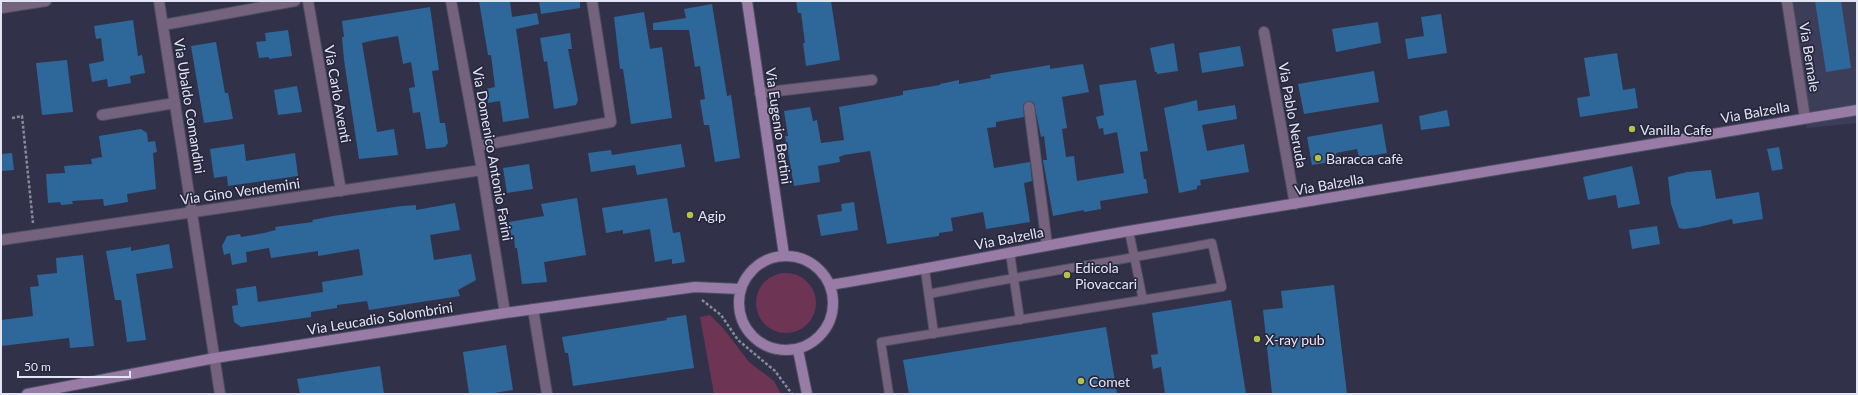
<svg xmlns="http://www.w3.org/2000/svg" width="1858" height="395" viewBox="0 0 1858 395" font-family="Lato,sans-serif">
  <rect width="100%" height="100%" fill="#313249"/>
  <path fill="#3c3e59" d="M1785,1H1857V123L1807,128Z"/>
  <path fill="#6d3553" d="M756 303a30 30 0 1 1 60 0a30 30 0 1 1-60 0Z
    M710,315L723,328L749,362L774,381L781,394H714L700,317Z"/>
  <path fill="#2e679a" d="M479,1H510L512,17L537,13L539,24L516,29L529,118L503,122L500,101L488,103L486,89L495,87L491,55H488Z
    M539,1H580V8L541,14Z
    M796,1H831L840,60L806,66L803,43H805L801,13H798Z
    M1815,1H1841L1851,68L1826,72Z
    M712,4L727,96L731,95L740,158L715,162L709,125H704L700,100L705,99L700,66L695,67L689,30H653V23L686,18L684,9Z
    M430,7L439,70L432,71L440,123H445L448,143L445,147L426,149L420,112L413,113L409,88L415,87L411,62L403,64L398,36L375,40L362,43L377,132L394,129L398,155L359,159L344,60L342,37H344L342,21Z
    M644,12L650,49L662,47L672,118L631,124L623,69H620L614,17Z
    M1441,14L1447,53L1408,59L1405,39L1424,36L1421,17Z
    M133,20L138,56L142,55L145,73L130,76L131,83L108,87L107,79L92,82L89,64L104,61L101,38L96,39L94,26Z
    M1378,22L1381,43L1336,52L1332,29Z
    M288,30L292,56L269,59V57L259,58L256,42L266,41L265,33Z
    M570,33L572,49H568L578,100L576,105L554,109L547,61L544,62L540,38Z
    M216,42L225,93H228L233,119L204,123L191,46Z
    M1174,43L1178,71L1157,74V72H1155L1150,48Z
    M1240,46L1244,66L1202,73L1199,53Z
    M1617,53L1623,90L1635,88L1638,108L1580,117L1577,98L1590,96L1584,58Z
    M67,60L73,112L42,115L36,63Z
    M1083,64L1089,92L1062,97L1067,128L1062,129L1066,157L1074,156L1077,181L1124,173L1117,132L1104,135L1103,128L1099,129L1096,117L1104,115L1099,85L1136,80L1148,151L1140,152L1144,179H1146L1148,193L1100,201L1101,209L1084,212V210L1053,216L1043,160H1047L1044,136L1041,137L1034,103L1029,101L1023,105L1024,117L996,122V127L987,128L994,168L1030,162L1032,181L1024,183L1030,222L986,229L983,212L951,218L953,231L939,233V236L887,244L870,151L844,155L839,157L840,162L818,166L820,182L794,186L785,136H788L784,111L810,107L813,121L817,120L821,143L844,140L839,107L903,95V91L940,85V84L959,80V84L991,78L990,75L1050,65V69Z
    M1374,71L1379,102L1304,114L1298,84Z
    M297,86L302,112L278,115L274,90Z
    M1197,100L1198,111L1235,105L1237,119L1202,125L1207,151L1244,144L1249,172L1200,180L1201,185L1197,186V189L1179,193L1164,108Z
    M1447,110L1450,126L1421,130L1419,116Z
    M1382,124L1387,153L1359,158L1357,149L1336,153L1337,161L1312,165L1307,137Z
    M141,129L147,133L148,142L155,141L157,152L153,153L156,189L127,194L128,202L104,206L103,199L72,201L73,204L61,205L60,202L48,203L46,174L65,173L64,166L92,164L91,159L102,157L99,136Z
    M244,144L246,161L295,153L298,176L228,186L227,176L214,178L210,149Z
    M681,144L685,167L637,175L635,165L591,172L588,153L611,150L612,155Z
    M1779,147L1783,169L1772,171L1767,149Z
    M12,153L14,170L1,171V154Z
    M529,164L533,189L507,193L503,168Z
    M1632,166L1640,204L1618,208L1616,195L1588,200L1583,177Z
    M1711,170L1716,199L1759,192L1763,219L1733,224L1732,219L1699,227L1684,229L1679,228L1671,204L1668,177L1687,172Z
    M577,198L586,255L544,262L547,282L522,284L517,248H515L514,235H511L509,222L544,216L541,204Z
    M667,198L673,233L680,232L685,262L672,264V259L655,262L650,229L623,234V230L606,233L602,208Z
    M854,202L858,230L821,236L817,215L842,211L841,204Z
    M455,203L460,230L430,235L434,260L471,254L476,280L458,290L460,296L369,310L367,301L337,305V308L311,312V317L241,327L234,322L232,306L238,305L236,289L256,286L258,302L323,292L322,282L363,275L359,249L318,256V251L271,258L269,248L246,252L247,262L232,265L230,253L224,255L222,246L227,236L240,234L241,237L264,233L276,230L275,227L313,222L312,220L333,216L402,206L416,205V210Z
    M1657,226L1660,244L1632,249L1629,230Z
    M169,244L173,268L136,274L146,340L127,342L121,300H115L106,251L131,247V251Z
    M83,255L94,346L70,348L69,338L1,346V320L33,316L30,287L39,286L37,275L57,273L56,258Z
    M1334,285L1347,394H1272L1263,310L1283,308L1281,291Z
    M1231,300L1246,394H1165L1161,367L1153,369L1151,355L1158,354L1152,313Z
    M686,315L694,368L573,386L568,353H565L562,337L667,320L666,318Z
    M1106,327L1117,394H909L903,360Z
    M506,345L513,390L488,394H469L463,352Z
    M380,366L384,394H300L297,379Z"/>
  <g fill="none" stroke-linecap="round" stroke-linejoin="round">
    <g stroke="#4e4f64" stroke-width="10">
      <path id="lane" d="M1129,231L1143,300
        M1010,253L1020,320
        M925,270L934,334
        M889,394L881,342L1222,287L1212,243C1118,261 1023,275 929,294"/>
    </g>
    <g stroke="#4e4f64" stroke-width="12">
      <path id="street" d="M159,1L220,394
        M308,1L341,191
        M451,1L482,170L505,313
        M1787,1L1805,118
        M1,8L46,1
        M163,25L295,1
        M1264,32L1295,204
        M760,93L872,80
        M1029,107L1047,245
        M102,115L175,103
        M478,146L611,122L592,1
        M1,240L482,170
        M533,309L547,394"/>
    </g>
    <g stroke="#4e4f64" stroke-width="12">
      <path id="secondary" d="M747,1L784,255
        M739 303a47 47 0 1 1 94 0a47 47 0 1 1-94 0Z
        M830,285C930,269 1029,248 1129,231L1857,110
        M798,350L807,394
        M27,394L215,358L505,313L695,287L740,289"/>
    </g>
    <path stroke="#88899c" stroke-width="2.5" stroke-dasharray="3 2" stroke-linecap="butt" d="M12,118L22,116L33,223
      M702,300L721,315L738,340L775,371L792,394"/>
    <use href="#lane" stroke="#75637d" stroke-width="8"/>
    <use href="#street" stroke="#75637d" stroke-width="10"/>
    <use href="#secondary" stroke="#987ca5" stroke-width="10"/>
  </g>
  <g fill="#b5c249" stroke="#27283e" stroke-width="1.5">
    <circle cx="1632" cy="129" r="4"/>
    <circle cx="1318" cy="158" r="4"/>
    <circle cx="690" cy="215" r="4"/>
    <circle cx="1067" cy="275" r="4"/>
    <circle cx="1257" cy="339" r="4"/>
    <circle cx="1081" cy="381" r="4"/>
  </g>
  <g text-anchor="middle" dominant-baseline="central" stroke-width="3.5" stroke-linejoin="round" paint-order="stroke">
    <g font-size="14" fill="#e4e5f4" stroke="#27283e">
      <text transform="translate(1810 57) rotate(81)">Via Bernale</text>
      <text transform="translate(338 94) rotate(80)">Via Carlo Aventi</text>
      <text transform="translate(190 106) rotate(81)">Via Ubaldo Comandini</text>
      <text transform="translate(1755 112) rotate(-10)">Via Balzella</text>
      <text transform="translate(1293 115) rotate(80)">Via Pablo Neruda</text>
      <text transform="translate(779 126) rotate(82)">Via Eugenio Bertini</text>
      <text transform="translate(493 154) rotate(80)">Via Domenico Antonio Farini</text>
      <text transform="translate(1329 184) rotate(-10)">Via Balzella</text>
      <text transform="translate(240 191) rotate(-8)">Via Gino Vendemini</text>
      <text transform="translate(1009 238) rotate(-11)">Via Balzella</text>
      <text transform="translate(380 318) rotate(-9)">Via Leucadio Solombrini</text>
    </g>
    <g font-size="14" fill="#e4e5f4" stroke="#27283e" text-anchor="start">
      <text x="1640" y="129">Vanilla Cafe</text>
      <text x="1326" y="158">Baracca cafè</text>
      <text x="698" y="215">Agip</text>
      <text x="1075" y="267">Edicola<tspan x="1075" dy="16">Piovaccari</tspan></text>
      <text x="1265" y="339">X-ray pub</text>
      <text x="1089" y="381">Comet</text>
    </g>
  </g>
  <rect width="1858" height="395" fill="none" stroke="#e4e5f4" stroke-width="4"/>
  <path d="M18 371v6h112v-6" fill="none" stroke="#e4e5f4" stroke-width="2"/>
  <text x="24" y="371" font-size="12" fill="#e4e5f4" stroke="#27283e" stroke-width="3" paint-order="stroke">50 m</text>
</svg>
